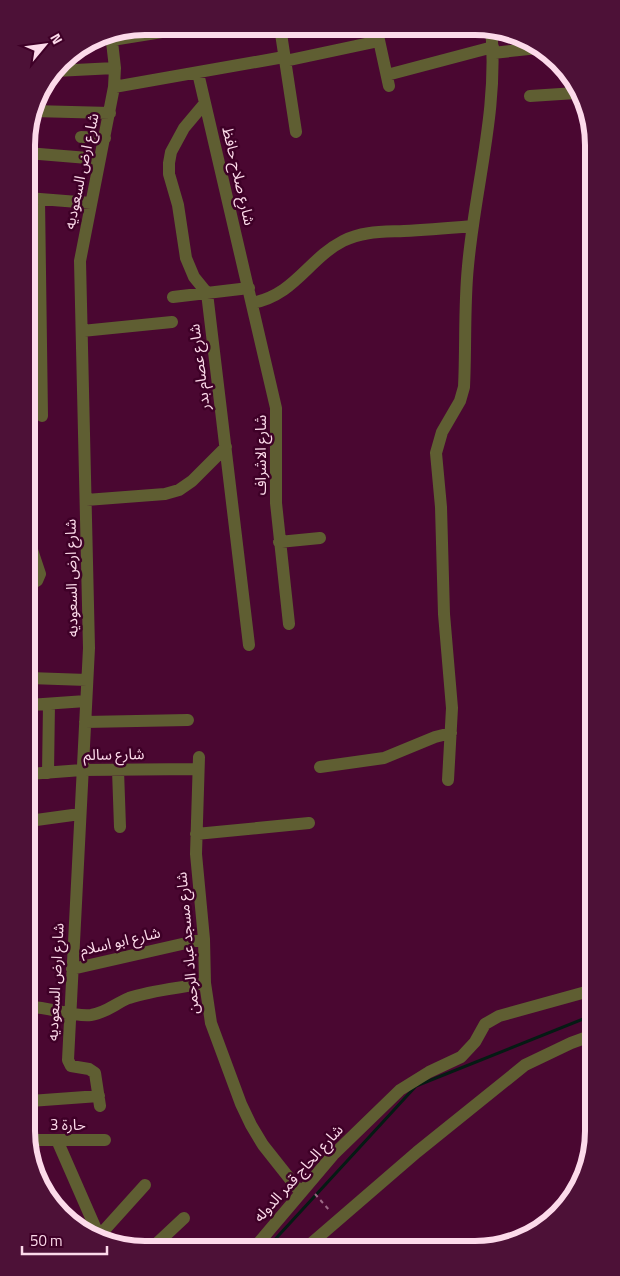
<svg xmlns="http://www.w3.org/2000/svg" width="620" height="1276" viewBox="0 0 620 1276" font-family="'Titillium Web','Noto Sans Arabic',sans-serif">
  <rect width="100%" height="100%" fill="#4a0731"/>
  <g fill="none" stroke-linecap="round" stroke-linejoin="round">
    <path stroke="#051b14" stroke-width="3" d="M268,1247L416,1086L593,1015"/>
    <path stroke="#9d6a87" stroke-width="2" stroke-dasharray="4 4" stroke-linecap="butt" d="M315,1194L330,1211"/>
    <path stroke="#5f5e32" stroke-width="12" d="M280,27L296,132
      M377,28V31L389,86
      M112,40L193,27
      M493,53L538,48
      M285,61L379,41
      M55,71L115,68
      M198,73L276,408V503L289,624
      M387,75L493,47
      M114,87L284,57
      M530,96L576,93
      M205,103L184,128L171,152L169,163V174L178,205L186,258L194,277L207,293L249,645
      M33,111L110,113
      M81,137L105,138
      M27,153L100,159
      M27,198L91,203
      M39,199L42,416
      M173,297L249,288
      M252,303C295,295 308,259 343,241C363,231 382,232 404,231C427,230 450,228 473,226
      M82,331L172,322
      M86,500L165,494L179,490L192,481L226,447
      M28,538L40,574L37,581L29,583
      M279,542L320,538
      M29,678L87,680
      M29,705L86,701
      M85,722L188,720
      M199,757L196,854L204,939L205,983L211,1023L241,1104L251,1125L263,1145L301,1193
      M320,767L384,758L435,737L451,733
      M118,770L120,827
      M48,773L49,704
      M29,774L82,770L198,769
      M448,780L452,708L444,614L441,507L436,453L442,432L460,401L464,387C466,347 464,305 468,266C475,187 499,108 491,28
      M29,821L80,814
      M196,834L309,823
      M72,969L204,939
      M30,1007C50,1007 72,1017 91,1015C106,1013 116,1003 129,998C152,990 181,988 205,983
      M30,1101L99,1096
      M100,1106L95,1073L89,1069L71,1066L68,1060L89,648L80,261L114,87L115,68L111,33
      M30,1140H105
      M57,1140L99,1236
      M99,1236L145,1185
      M153,1247L184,1218
      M255,1247L333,1155L400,1090L429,1072L461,1057L475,1042L485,1024L499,1016L593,990
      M307,1247L417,1152L525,1065L571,1043L593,1035"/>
  </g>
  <g text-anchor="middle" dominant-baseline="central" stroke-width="5" stroke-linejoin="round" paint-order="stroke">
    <g font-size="15" fill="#fcdaea" stroke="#3e0027">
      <text transform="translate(81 171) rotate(-78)">شارع ارض السعوديه</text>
      <text transform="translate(239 176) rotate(77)">شارع صلاح حافظ</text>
      <text transform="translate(199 367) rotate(-97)">شارع عصام بدر</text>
      <text transform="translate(260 455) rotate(-90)">شارع الاشراف</text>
      <text transform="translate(71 578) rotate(-91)">شارع ارض السعوديه</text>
      <text transform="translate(114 754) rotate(-1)">شارع سالم</text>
      <text transform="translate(120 941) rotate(-13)">شارع ابو اسلام</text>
      <text transform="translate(187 943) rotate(-95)">شارع مسجد عباد الرحمن</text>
      <text transform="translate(55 982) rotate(-87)">شارع ارض السعوديه</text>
      <text x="68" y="1124">حارة 3</text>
      <text transform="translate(298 1173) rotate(-48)">شارع الحاج قمر الدوله</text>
    </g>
  </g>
  <path d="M0 0H620V1276H0ZM145 35H475A110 110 0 0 1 585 145V1131A110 110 0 0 1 475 1241H145A110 110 0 0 1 35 1131V145A110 110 0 0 1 145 35Z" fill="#4d1137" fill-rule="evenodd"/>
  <path fill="none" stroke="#fcdaea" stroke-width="6" d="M145 35H475A110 110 0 0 1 585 145V1131A110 110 0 0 1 475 1241H145A110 110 0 0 1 35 1131V145A110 110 0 0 1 145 35Z"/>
  <g transform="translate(45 45) rotate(61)" stroke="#3e0027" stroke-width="4" paint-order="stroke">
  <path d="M0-4L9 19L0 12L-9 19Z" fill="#fcdaea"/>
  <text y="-8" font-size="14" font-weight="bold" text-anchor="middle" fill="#fcdaea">N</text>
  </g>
  <path d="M22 1246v8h85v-8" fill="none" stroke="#fcdaea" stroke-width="2.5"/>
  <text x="30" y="1246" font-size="15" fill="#fcdaea" stroke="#3e0027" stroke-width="4" paint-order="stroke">50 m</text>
</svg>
